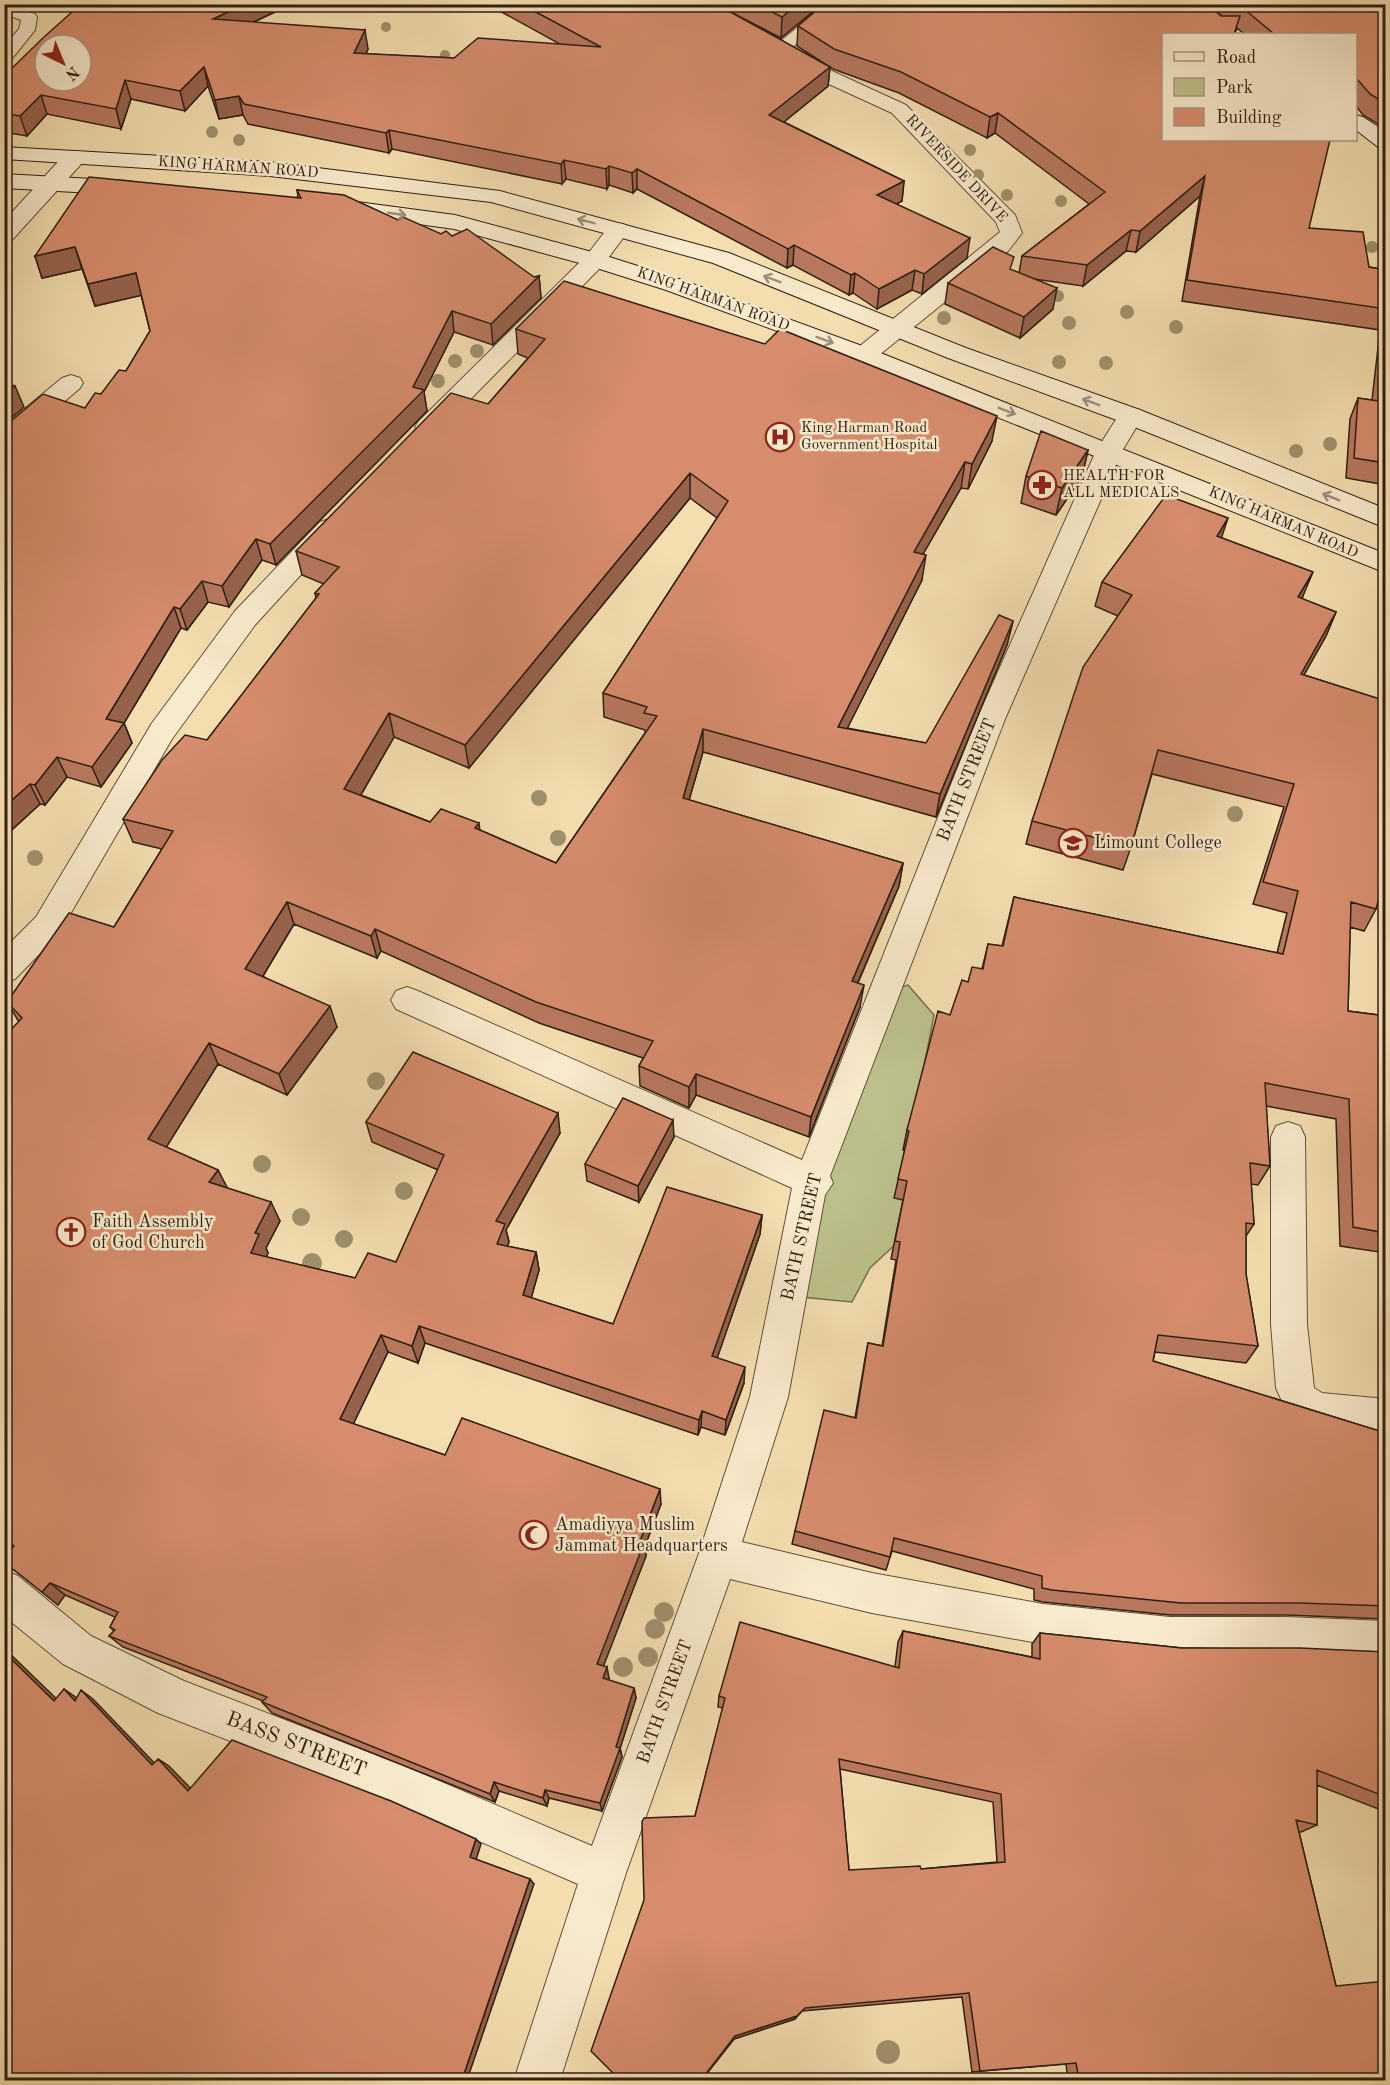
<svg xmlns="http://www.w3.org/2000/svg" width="1390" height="2085" viewBox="0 0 1390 2085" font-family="'Old Standard TT',serif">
  <rect width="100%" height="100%" fill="#f4deb0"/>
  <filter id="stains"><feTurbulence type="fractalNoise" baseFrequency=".00333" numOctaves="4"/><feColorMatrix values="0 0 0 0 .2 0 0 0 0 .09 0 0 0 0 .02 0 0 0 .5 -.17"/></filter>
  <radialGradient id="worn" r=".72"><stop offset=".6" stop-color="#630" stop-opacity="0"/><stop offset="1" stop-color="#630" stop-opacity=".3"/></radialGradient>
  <path fill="#bcc18b" stroke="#76704e" stroke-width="1.5" d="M908,985L934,1015L925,1061L915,1226L870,1268L852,1302L791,1296L875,995Z"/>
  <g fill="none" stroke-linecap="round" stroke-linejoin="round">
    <g stroke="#604f3a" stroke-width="2">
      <path id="lane" d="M4,4L35,14L37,17L35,30L10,61L4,62V46L19,29L21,20L4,14Z
        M826,4H844L788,51H776L774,48L776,45Z"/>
    </g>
    <g stroke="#604f3a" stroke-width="2">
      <path id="street" d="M792,48L832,71L906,105L1015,215L1022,233L1008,251L873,360L864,362L855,360L852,355L855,350L1000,232L996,222L892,113L818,79L785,58L782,54L785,50Z
        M75,151L83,152L86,157L83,162L12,240L4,242V221L67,152Z
        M618,223L626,225L629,230L603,265L437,433L428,435L419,433L415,427L419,421L587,255L610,225Z
        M71,375L80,378L83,383L80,388L13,446L4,448V426L62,378Z
        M1131,408L1140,410L1143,416L1122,451L1005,719L830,1176L833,1183L825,1195L788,1397L742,1542L872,1573L1043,1604L1170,1617H1286L1386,1621V1661L1286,1657H1170L1043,1644L872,1613L730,1579L626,1873L560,2080H514L578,1884L398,1806L158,1713L63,1664L4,1616V1570L18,1576L91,1636L184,1681L404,1766L592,1846L698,1556L750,1397L792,1188L396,1009L391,1000L396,991L407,987L418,991L802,1160L977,719L1096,451L1122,410Z
        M329,519L338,522L342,528L338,534L255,625L172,739L58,935L15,979L4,983V949L36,917L152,723L235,611L320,522Z
        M1288,1122L1300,1126L1305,1137L1307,1324L1314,1388L1322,1393L1386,1399V1435L1322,1429L1289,1417L1276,1388L1271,1324V1137L1276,1126Z"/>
    </g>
    <g stroke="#2f1f12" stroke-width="2">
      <path id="secondary" d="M1356,115L1363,117L1386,132V148L1378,147L1356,130Z
        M4,147L270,162L500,191L729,253L966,348L1140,410L1386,509V528L1122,422L948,358L713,263L491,202L270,176L4,159Z
        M4,174L128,181L136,183L139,188L136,193L128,195L4,188Z
        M335,199L455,215L603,255L682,280L873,350L1386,554V573L855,360L666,290L587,265L454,229L327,211L324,206L327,201Z"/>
    </g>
    <use href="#lane" fill="#f8eacc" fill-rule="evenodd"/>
    <use href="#street" fill="#f8eacc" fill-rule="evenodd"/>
    <use href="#secondary" fill="#f8eacc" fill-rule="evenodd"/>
  </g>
  <g fill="#9f906d">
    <circle cx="386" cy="27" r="5"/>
    <circle cx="445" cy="55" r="5"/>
    <circle cx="212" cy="132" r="6"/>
    <circle cx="239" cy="140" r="6"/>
    <circle cx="970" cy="150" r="6"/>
    <circle cx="978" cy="175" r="6"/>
    <circle cx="1007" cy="195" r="6"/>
    <circle cx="1061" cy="201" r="6"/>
    <circle cx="1372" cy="247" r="6"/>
    <circle cx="1058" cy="296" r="6"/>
    <circle cx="1127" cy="312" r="7"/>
    <circle cx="944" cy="318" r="7"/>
    <circle cx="1069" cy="323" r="7"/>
    <circle cx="1176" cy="327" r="7"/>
    <circle cx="477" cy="351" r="7"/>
    <circle cx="455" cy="361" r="7"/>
    <circle cx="1059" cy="362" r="7"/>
    <circle cx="1106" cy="363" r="7"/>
    <circle cx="438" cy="381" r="7"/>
    <circle cx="1330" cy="444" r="7"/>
    <circle cx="1296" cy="451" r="7"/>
    <circle cx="539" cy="798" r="8"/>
    <circle cx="1235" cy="814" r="8"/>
    <circle cx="558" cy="838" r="8"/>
    <circle cx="35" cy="858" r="8"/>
    <circle cx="376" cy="1081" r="9"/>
    <circle cx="262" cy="1164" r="9"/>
    <circle cx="404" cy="1191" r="9"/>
    <circle cx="301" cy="1217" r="9"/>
    <circle cx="344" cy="1239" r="9"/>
    <circle cx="312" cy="1263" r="10"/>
    <circle cx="664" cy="1612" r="10"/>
    <circle cx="655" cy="1629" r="10"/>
    <circle cx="648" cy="1657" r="10"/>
    <circle cx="623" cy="1667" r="10"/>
    <circle cx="888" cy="2052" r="12"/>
  </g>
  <path fill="#b8785e" stroke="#2f1f12" stroke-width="1.5" fill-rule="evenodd" d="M81,4H292L254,22L368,49L366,54L454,58L560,44L487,4H822L781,38L721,7L830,67L828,86L784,122L904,181L902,201L896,204L967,258L922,294L912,290L877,309L853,293L849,295L793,265L787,268L637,189L633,193L609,185L607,189L566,179L562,184L392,149L389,153L248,124L243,115L219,119L208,86L185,111L131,99L121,129L47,114L27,136L4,132V76Z
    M1208,4H1386V129L1363,115L1356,106V34H1244L1237,28L1235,34L1164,140L1309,228L1369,267L1386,270V485L1346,478L1350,419L1358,398L1372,400L1380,330L1182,301L1200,196L1136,252L1126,251L1083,286L1034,279L1053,309L1020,338L945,304L948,283L1011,270L1019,273L1022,256L1089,204L995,133L987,138L899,93L833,69L797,46L798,26L1222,16Z
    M297,190L398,220L441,234L452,236L534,277L539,276L541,298L493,345L454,332L424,392L427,411L276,565L262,560L229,607L208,602L187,630L181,628L124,723L132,743L101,787L67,777L45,805L40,804L4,837V427L85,408L126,371L150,331L141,295L95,306L82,269L42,278L35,256L298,197Z
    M516,329L992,441L968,489L961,488L923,554L922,580L847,728L926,743L1013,621L1007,645L936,817L703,752L689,800L903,863L899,886L858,983L860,1007L809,1137L696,1095L689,1108L640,1086L639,1066L643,1058L539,1023L381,951L377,958L294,924L263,976L337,1027L287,1095L218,1064L166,1147L218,1170L227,1188L280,1221L266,1248L268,1253L266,1257L355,1278L396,1262L438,1170L372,1142L366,1122L560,1133L506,1230L509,1242L507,1246L536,1252L539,1270L531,1298L613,1324L762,1215L760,1234L717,1358L744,1383L725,1435L701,1427L698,1435L425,1343L418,1363L388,1352L353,1424L445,1455L661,1504L645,1546L646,1556L603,1666L609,1678L608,1680L634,1688L636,1698L620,1748L622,1757L602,1811L549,1798L547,1806L499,1791L495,1802L272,1713L262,1702L263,1701L123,1647L109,1636L114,1631L110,1627L115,1617L65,1595L58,1605L4,1562L12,1548L4,1541V1037L19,1022L7,1002L114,927L162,849L133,842L123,819L207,740L316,598L315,593L324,584L302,575L296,551L488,404L528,358L518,354ZM690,498L717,518L603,693L604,717L645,730V733L556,863L480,830L430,822L361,795L394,737L469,768Z
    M1088,450L1082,477L1056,515L1021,503L1026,476Z
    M1222,538L1303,596L1302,599L1336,612L1326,636L1304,675L1386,701V906L1378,903L1376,909L1364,931L1350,927L1348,1011L1386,1016V1253L1340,1246L1336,1119L1266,1106L1270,1166L1258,1185L1251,1184L1254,1224L1246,1236V1274L1258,1346L1246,1363L1155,1352L1153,1361L1386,1433V1619L1286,1615H1170L1043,1602L1034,1600V1589L892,1551L886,1570L792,1544L795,1531L855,1418L865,1359L868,1343L882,1346L896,1260L891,1259L903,1200L894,1198L905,1150H903L907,1130L950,1015L968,982L982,969L988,944L1002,946L1014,897L1277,953L1287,913L1253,904L1284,807L1152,774L1131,847L1123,870L1026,844L1032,821L1118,616L1095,606L1102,582Z
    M674,1137L639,1202L587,1181L585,1164Z
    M903,1631L1032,1657V1644L1040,1633L1182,1648L1386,1652V1812L1317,1785V1825L1301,1832H1299L1336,1986L1386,2080H1068L1066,2064L972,2072L962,1997L802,2011L795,2019L734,2039L702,2080H620L695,1816L723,1708L718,1707L719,1696L895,1667L898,1642ZM840,1769L993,1802L997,1862L921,1869L849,1870Z"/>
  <path fill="#96624c" stroke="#2f1f12" stroke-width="1.5" d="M245,4H292L218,38L213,19Z
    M798,4H822L781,38L782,17Z
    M365,30L368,49L357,72L354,53Z
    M204,67L208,86L185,111L180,91Z
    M830,67L828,86L769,134V115Z
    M125,80L131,99L121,129L116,109Z
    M41,95L47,114L27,136L20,116Z
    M239,96L243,115L219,119L215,100Z
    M998,113L995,133L987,138L990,117Z
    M389,130L392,149L389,153L386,133Z
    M564,160L566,179L562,184L561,164Z
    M609,166V185L607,189L606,169Z
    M637,169V189L633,193L632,173Z
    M1205,176L1200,196L1136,252L1140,231Z
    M904,181L902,201L875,215L877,195Z
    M1131,230L1126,251L1083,286L1087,265Z
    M970,238L967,258L922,294L924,274Z
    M794,245L793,265L787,268L788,249Z
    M75,247L82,269L42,278L35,256Z
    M915,270L912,290L877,309L879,289Z
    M136,273L143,295L95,306L88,284Z
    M855,273L853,293L849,295L851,275Z
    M539,276L541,298L493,345L491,324Z
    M1057,288L1053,309L1020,338L1024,317Z
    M452,311L454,332L424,392L427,411L276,565L270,544L413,387Z
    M15,386L24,407L4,424V395Z
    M997,416L992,441L968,489L972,464Z
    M1088,450L1082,477L1056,515L1062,488Z
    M965,462L961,488L910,577L914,552Z
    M690,473V498L469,768L465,745Z
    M1228,518L1220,542L1217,536Z
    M256,539L262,560L229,607L222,586Z
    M926,555L922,580L836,751L838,727Z
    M1313,572L1303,596L1288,621L1298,597Z
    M202,581L208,602L187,630L180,609Z
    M174,607L181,628L124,723L132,743L101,787L92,767L106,719Z
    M1336,612L1326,636L1291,698L1301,674Z
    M1013,621L1007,645L936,817L940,794Z
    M389,713L394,737L351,812L344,789Z
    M703,729V752L683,821V798Z
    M57,757L67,777L45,805L35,785Z
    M30,784L40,804L4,837V807Z
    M479,823L482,846L475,828Z
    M903,863L899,886L849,1003L852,981Z
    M287,902L294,924L254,991L245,969Z
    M375,929L381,951L377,958L371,936Z
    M864,985L860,1007L809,1137L811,1117Z
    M330,1006L337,1027L287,1095L279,1074Z
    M209,1043L218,1064L159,1159L148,1139Z
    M696,1074V1095L689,1108V1087Z
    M558,1113L560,1133L506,1230L509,1242L501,1262L497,1244L496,1221Z
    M673,1120L674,1137L639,1202L638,1186Z
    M218,1170L228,1189L209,1182Z
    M271,1202L280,1221L266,1248L268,1253L260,1272L251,1253L255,1233Z
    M762,1215L760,1234L712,1373V1356Z
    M536,1252L539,1270L527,1313L523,1295Z
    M419,1326L425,1343L418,1363L412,1346Z
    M381,1335L388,1352L348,1435L340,1419Z
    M745,1367L744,1383L725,1435L726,1420Z
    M702,1411L701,1427L698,1435L699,1420Z
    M660,1489L661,1504L645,1546L646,1556L600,1675L597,1664L640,1541Z
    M50,1583L65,1595L58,1605L42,1592Z
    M4,1648L67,1709L54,1701L4,1652Z
    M607,1667L609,1678L606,1689L603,1678Z
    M634,1688L636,1698L619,1752L620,1748L622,1757L602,1811L600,1803L616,1747Z
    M64,1689L77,1698L75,1701Z
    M81,1690L93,1699L163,1772L152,1765Z
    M158,1759L169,1766L199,1797L188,1791Z
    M494,1782L499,1791L495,1802L490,1794Z
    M545,1790L549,1798L547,1806L543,1798Z
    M476,1839L481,1844L475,1863L470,1857Z
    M530,1879L534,1884L467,2080H462Z
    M797,2016L795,2019L734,2039L701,2080L735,2036Z"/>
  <path fill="#d68c6d" stroke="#2f1f12" stroke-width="1.5" fill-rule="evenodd" d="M81,4H245L213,19L365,30L354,53L454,58L478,38L601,47L521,4H716L830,67L769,115L904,181L877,195L970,238L924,274L915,270L879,289L855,273L851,275L794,245L788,249L637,169L632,173L609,166L606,169L564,160L561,164L389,130L386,133L244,104L239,96L215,100L204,67L180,91L125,80L116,109L41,95L20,116L4,113V76L44,37ZM45,45H81V81H45Z
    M756,4H798L782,17Z
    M824,4H1184L1214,10L1221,16H1240L1234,34H1164V140H1330L1309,228L1363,232L1369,267L1386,270V309L1187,280L1205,176L1140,231L1131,230L1087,265L1022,256L1105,192L998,113L990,117L901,72L834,49L798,26Z
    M1238,4H1386V104L1370,94L1356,78V34H1274Z
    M89,177L301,198L297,190L344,195L398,220L403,217L441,234L446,231L452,236L467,229L534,277L539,276L491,324L452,311L413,387L424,390L270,544L256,539L222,586L202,581L180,609L174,607L106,719L124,723L92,767L57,757L35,785L30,784L4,807V427L43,394L85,408L95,393L101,394L119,370L126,371L150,331L136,273L88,284L75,247L35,256Z
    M993,247L1014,257L1010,269L1057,288L1024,317L948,283Z
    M564,281L765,344L780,329L997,416L972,464L965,462L914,552L926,555L838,727L926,743L999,615L1013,621L940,794L703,729L683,798L903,863L852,981L864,985L811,1117L696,1074L689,1087L639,1066L653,1041L536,1002L375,929L371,936L287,902L245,969L330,1006L279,1074L209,1043L148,1139L218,1170L209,1182L271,1202L255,1233L259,1234L251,1253L355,1278L368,1253L396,1262L444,1155L366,1122L413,1052L558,1113L496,1221L505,1224L497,1244L536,1252L523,1295L613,1324L667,1187L762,1215L712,1356L745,1367L726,1420L702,1411L699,1420L419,1326L412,1346L381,1335L340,1419L445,1455L462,1418L660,1489L640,1541L644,1543L597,1664L607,1667L603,1678L634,1688L616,1747L620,1748L600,1803L545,1790L543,1798L494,1782L490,1794L262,1702L267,1697L109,1636L115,1630L110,1627L118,1612L50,1583L42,1592L4,1562V1559L14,1546L4,1540V1037L22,1018L7,1002L69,913L114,927L173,831L123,819L162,760L185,735L207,740L319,594L315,593L339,567L296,551L451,393L488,404L545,339L516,329ZM690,473L728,501L603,693L647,707L644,713L657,716L556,863L475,828L479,823L441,809L430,822L344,789L389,713L465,745Z
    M1386,333V463L1354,458L1358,398L1378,401Z
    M4,382L15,386L4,395Z
    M1041,431L1088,450L1062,488L1026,476Z
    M1166,495L1228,518L1217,536L1313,572L1298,597L1336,612L1301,674L1386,701V879H1384L1376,909L1351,902L1348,1011L1386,1016V1233L1353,1227L1349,1099L1265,1083L1270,1166L1250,1163L1254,1224L1246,1223V1274L1258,1346L1158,1335L1153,1361L1386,1433V1606L1300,1603H1181L1052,1590L1042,1588V1576L894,1538L890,1557L795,1531L824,1410L856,1418L868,1343L883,1346L900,1242L895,1241L907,1181L898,1179L909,1131L907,1130L938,1011L950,1015L962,980L968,982L972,967L983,969L988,944L1003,946L1014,897L1283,954L1298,891L1263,882L1294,784L1158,750L1131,847L1032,821L1083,667L1132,595L1102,582Z
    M623,1098L673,1120L638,1186L585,1164Z
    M740,1622L899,1668L903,1631L1040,1659V1633L1182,1648H1300L1386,1652V1797L1317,1770V1825L1296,1820L1336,1986L1386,1981V2080H1079L1076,2063L980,2071L969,1993L805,2008L797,2016L735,2036L701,2080H620L591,2051L644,1900L642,1822L644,1818L695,1816L725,1698L719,1696ZM839,1759L1001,1794L1005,1862L921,1869L920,1866L849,1870Z
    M4,1652L54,1701L64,1689L75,1701L81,1690L152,1765L158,1759L188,1791L232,1740L391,1801L476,1839L470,1857L530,1879L462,2080H4Z"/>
  <defs><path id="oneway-shaft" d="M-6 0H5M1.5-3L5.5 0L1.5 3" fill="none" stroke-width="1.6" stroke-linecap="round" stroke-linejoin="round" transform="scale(1.5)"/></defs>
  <g stroke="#9e8f78">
    <use href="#oneway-shaft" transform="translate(397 214) rotate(8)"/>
    <use href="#oneway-shaft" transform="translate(586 221) rotate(-165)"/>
    <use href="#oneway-shaft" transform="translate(772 279) rotate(-159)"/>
    <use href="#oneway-shaft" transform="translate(825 340) rotate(20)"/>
    <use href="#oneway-shaft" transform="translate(1091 402) rotate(-160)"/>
    <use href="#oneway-shaft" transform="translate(1007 411) rotate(21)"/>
    <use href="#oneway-shaft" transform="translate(1331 497) rotate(-158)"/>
  </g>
  <defs>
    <g id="hospital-ring" transform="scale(1.5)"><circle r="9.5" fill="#f8eacc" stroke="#8f2418" stroke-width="1.5"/><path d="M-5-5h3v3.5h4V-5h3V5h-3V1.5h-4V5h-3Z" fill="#8f2418"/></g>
    <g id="pharmacy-ring" transform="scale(1.5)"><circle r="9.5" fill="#f8eacc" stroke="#8f2418" stroke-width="1.5"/><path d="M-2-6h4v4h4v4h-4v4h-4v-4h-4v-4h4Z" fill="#8f2418"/></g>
    <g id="university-ring" transform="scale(1.5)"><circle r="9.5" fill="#f8eacc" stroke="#8f2418" stroke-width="1.5"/><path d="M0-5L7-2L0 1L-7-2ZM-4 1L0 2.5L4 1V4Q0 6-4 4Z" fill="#8f2418"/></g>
    <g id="church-ring" transform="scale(1.5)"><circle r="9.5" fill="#f8eacc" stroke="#8f2418" stroke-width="1.5"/><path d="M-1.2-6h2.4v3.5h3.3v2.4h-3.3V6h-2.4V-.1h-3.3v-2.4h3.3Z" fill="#8f2418"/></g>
    <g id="mosque-ring" transform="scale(1.5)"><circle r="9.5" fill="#f8eacc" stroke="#8f2418" stroke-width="1.5"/><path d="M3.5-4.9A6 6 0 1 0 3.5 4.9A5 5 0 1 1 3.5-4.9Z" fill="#8f2418"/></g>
  </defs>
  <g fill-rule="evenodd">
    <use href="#hospital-ring" x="780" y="437"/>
    <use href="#pharmacy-ring" x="1042" y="485"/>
    <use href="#university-ring" x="1073" y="843"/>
    <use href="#church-ring" x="71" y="1232"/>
    <use href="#mosque-ring" x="534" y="1535"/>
  </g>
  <g text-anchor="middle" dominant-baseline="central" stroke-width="5" stroke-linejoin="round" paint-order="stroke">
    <g font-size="15" fill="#2f1f12" stroke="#f8eacc">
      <text transform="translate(238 168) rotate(4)">KING HARMAN ROAD</text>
      <text transform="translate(956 169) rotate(47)">RIVERSIDE DRIVE</text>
      <text transform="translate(713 300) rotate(20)">KING HARMAN ROAD</text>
      <text transform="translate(1283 523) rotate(23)">KING HARMAN ROAD</text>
    </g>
    <g font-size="15" fill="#2f1f12" stroke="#f8eacc" text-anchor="start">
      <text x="801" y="428">King Harman Road<tspan x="801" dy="17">Government Hospital</tspan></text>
      <text x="1063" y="476">HEALTH FOR<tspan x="1063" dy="17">ALL MEDICALS</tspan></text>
    </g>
    <g font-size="18" fill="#2f1f12" stroke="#f8eacc">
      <text transform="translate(967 780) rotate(-68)">BATH STREET</text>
      <text transform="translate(802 1237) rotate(-77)">BATH STREET</text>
      <text transform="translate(665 1702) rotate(-70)">BATH STREET</text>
    </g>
    <g font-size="18" fill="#2f1f12" stroke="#f8eacc" text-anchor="start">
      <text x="1094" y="843">Limount College</text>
      <text x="92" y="1222">Faith Assembly<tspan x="92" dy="21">of God Church</tspan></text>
      <text x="555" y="1525">Amadiyya Muslim<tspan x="555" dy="21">Jammat Headquarters</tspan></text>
    </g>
    <g font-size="21" fill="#2f1f12" stroke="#f8eacc">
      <text transform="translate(296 1745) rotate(21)">BASS STREET</text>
    </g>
  </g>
  <rect width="1390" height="2085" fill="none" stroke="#f4deb0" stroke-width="24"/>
  <rect x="6" y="6" width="1378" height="2073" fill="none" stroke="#2f1f12" stroke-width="3"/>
  <rect x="12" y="12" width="1366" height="2061" fill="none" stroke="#2f1f12" stroke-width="1.5"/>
  <rect x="1162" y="33" width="195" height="108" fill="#f8eacc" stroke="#a89982" stroke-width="1.5"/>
  <rect x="1174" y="52" width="30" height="9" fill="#f8eacc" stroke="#a89982" stroke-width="1.5"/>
  <text x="1216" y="63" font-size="18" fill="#2f1f12">Road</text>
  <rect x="1174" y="78" width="30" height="18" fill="#bcc18b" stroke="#a89982" stroke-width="1.5"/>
  <text x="1216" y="93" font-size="18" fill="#2f1f12">Park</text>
  <rect x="1174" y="108" width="30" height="18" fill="#d68c6d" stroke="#a89982" stroke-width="1.5"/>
  <text x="1216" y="123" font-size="18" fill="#2f1f12">Building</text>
  <g transform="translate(63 63) rotate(137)"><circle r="28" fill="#f8eacc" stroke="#a89982" stroke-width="1.5"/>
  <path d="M0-4.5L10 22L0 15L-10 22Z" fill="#8f2418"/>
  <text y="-9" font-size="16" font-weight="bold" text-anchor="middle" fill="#2f1f12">N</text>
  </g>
  <rect width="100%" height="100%" filter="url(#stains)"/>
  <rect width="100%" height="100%" fill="url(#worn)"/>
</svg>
